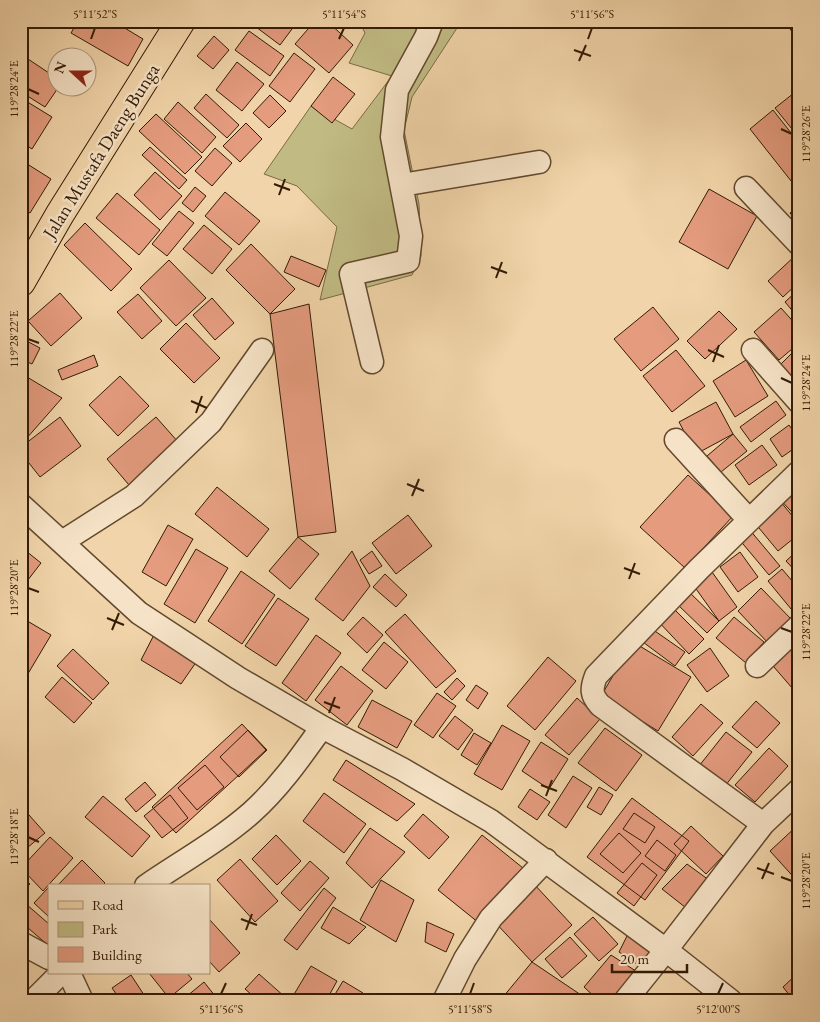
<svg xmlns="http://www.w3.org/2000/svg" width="820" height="1022" viewBox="0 0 820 1022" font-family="'EB Garamond',serif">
  <rect width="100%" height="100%" fill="#f1d4a9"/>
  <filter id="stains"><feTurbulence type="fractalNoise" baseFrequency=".004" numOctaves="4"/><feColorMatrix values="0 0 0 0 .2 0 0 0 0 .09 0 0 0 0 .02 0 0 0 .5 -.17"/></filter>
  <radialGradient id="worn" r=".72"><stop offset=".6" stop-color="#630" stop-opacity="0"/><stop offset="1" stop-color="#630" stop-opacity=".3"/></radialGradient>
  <path fill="#c1bb83" stroke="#7a6b44" d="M359,21H456L459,25L412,97L404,130L419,204L421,256L412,275L320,300L337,227L297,186L264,174L311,106L352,129L392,76L349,63L365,33Z"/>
  <path fill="#e49b7e" stroke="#331b05" d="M78,21H113L143,39L128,66L71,33Z
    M248,21H298L280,45Z
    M315,21H327L353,45L329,73L295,44Z
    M784,21H799V35L796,37Z
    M249,31L284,56L270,76L235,50Z
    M214,36L229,50L213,69L197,56Z
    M294,53L315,69L290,102L269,86Z
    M22,55L58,79V88L45,107L21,92Z
    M237,62L264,84L242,111L216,90Z
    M333,77L355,94L332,123L311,106Z
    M794,93L799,100V123L792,129L775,108Z
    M206,94L239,125L227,138L194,108Z
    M270,95L286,111L269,128L253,113Z
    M21,98L52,117L32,149L21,142Z
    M178,102L216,137L202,153L164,119Z
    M773,110L799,143V191L750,129Z
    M156,114L202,157L185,174L139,131Z
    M246,123L262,139L240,162L223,146Z
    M150,147L187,180L179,189L142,155Z
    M215,148L232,163L212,186L195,171Z
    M21,160L51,179L30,213L21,207Z
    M155,172L182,196L160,220L134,195Z
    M195,187L206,196L193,212L182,203Z
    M709,189L757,216L728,269L679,242Z
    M225,192L260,221L239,245L205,216Z
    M117,193L160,230L139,255L96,218Z
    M799,205V224L790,213Z
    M179,211L194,223L167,256L152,244Z
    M85,223L132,269L111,291L64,245Z
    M204,225L232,249L212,274L183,249Z
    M251,244L295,289L270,314L226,270Z
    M796,255L799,258V282L783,297L768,281Z
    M291,256L326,270L319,287L284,272Z
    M169,260L206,298L176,326L140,288Z
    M799,289V312L796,315L785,302Z
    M60,293L82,318L51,346L28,321Z
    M138,294L162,321L142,339L117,312Z
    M212,298L234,323L215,340L193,315Z
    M309,304L336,532L298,537L270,314Z
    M653,307L679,339L641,371L614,339Z
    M781,308L799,328V343L779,360L754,332Z
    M719,311L737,329L705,359L687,341Z
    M186,323L220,358L194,383L160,349Z
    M21,338L40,348L32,364L21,359Z
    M799,346V369L788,380L777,368Z
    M676,350L705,386L672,412L643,376Z
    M94,355L98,366L62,380L58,370Z
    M746,360L768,396L735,417L713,381Z
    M120,376L149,406L118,436L89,405Z
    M27,377L62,398L26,439L21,435V387Z
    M776,401L786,415L751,442L740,427Z
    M716,402L733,434L696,454L679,422Z
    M60,417L81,446L40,477L21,453V447Z
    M156,417L179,443L129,485L107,459Z
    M789,425L799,439V445L782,457L770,439Z
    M733,434L747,451L721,472L707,456Z
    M762,445L777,465L749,485L735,465Z
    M688,475L733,516L685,568L640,527Z
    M799,477V520L778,497Z
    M217,487L269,529L247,557L195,514Z
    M780,501L799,524V534L778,551L754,522Z
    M408,515L432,546L396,574L372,543Z
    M168,525L193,539L166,586L142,572Z
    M749,529L780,566L769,575L738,538Z
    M298,537L319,554L290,589L269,571Z
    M21,547L41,563L21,589Z
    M196,549L228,568L195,623L164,604Z
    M799,549V575L786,561Z
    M352,551L370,586L343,621L315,599Z
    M372,551L382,566L369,574L360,560Z
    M740,552L758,577L738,592L720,567Z
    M782,569L799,589V612L796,615L768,581Z
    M241,571L275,595L242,644L208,621Z
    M712,572L737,607L719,621L694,586Z
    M385,574L407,595L396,607L373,587Z
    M761,588L792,620L768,643L738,611Z
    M687,590L719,621L707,633L676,603Z
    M278,598L309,619L276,666L245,646Z
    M669,604L704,639L689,654L655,618Z
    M405,614L456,671L436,688L385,632Z
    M363,617L383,635L367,653L347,634Z
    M734,617L764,642L746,663L716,638Z
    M24,619L51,635L26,677L21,674V624Z
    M652,629L685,652L675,666L643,642Z
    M156,631L199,658L181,684L141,660Z
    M799,631V696L767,659Z
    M316,635L341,653L306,701L282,683Z
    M384,642L408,662L386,689L362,670Z
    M633,642L691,677L658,731L601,696Z
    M710,648L729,676L707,692L687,665Z
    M73,649L109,683L93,700L57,666Z
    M548,657L576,681L535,730L507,706Z
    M341,666L373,691L347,725L315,700Z
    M62,677L92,703L74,723L45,697Z
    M457,678L465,686L452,700L444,692Z
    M476,685L488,693L478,709L466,700Z
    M437,693L456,706L433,738L414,725Z
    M577,698L600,719L569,755L545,735Z
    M372,700L412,721L397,748L358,727Z
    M756,701L780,723L757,748L732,727Z
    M701,704L723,723L693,756L672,737Z
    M455,716L473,730L458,750L439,736Z
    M242,724L266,750L176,833L152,807Z
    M502,725L530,741L502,790L474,774Z
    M605,728L642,755L616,791L578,763Z
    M248,730L267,750L239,777L220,757Z
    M726,732L752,752L725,786L699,766Z
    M474,733L491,743L477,765L461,755Z
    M541,742L568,759L549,789L522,771Z
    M769,748L788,766L755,802L735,785Z
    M346,760L415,804L397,821L333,780Z
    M205,765L224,787L197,810L178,788Z
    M573,776L592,788L566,828L548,815Z
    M145,782L156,795L136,812L125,799Z
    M599,787L613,795L601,815L587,807Z
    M530,789L550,802L537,820L518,807Z
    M324,793L366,824L344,853L303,821Z
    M170,795L188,818L162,838L144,816Z
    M103,796L150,836L132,857L85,817Z
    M632,798L689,841L645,900L587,857Z
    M21,806L45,833L21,853Z
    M634,813L655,827L645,843L623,829Z
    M423,814L449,837L429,859L404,836Z
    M799,824V883L770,851Z
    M691,826L723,856L706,874L674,844Z
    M370,828L405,852L372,888L346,863Z
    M619,833L641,853L623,873L600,854Z
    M276,835L301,861L277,885L252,859Z
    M482,835L523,868L479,923L438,890Z
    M50,837L73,858L43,891L21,868Z
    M657,840L676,855L665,871L645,856Z
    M240,859L278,901L255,922L217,880Z
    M82,860L105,883L102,886H57Z
    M310,861L329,878L300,911L281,893Z
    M642,863L657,875L634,906L617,893Z
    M687,864L713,883L690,911L662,889Z
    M21,875L30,884L21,893Z
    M381,880L414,900L396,942L360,920Z
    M533,883L572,925L532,962L493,920Z
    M48,888L49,889V917L34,903Z
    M324,888L336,898L297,950L284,940Z
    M26,904L49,924V946L21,922V909Z
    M333,907L366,927L349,944L321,928Z
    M593,917L618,944L599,961L574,934Z
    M209,919L240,953L219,972L209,961Z
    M427,922L454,934L446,952L425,942Z
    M630,930L659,950L644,969L619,952Z
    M570,937L587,956L562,978L545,959Z
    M611,955L642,975L619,1001H599L584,987Z
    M532,962L590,1001H509L503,997Z
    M311,966L337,981L326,1001H290Z
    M799,972V1001H794L783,987Z
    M149,973H187L192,979L169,998Z
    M259,974L285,997L282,1001H259L245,989Z
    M131,975L148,1001H121L112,988Z
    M343,981L363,993L358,1001H331Z
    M204,982L219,1001H181Z"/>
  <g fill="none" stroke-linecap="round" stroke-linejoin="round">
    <g stroke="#62492e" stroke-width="25">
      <path id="minor" d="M402,185L539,162
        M746,188L799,244
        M753,350L799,402
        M372,362L351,274L408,261L411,236L392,137L397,90L426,37L432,21
        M676,440L749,520
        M21,505L139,613L238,678L322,727L402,769L491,821L666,950L731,1001
        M62,542L134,496L211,422L262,350
        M757,666L799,626
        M763,824L600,705C591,695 591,689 596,676L699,569L799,472
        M146,886C181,862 219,841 251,813C279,788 300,758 322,727
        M21,943L49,958
        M69,973L82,1001
        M33,1001L61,973
        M444,1001L465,959L491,918L546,860
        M625,1001L666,950L763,824L799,790"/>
    </g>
    <g stroke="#331b05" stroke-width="30">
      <path id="primary" d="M21,282L60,214L181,21"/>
    </g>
    <use href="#minor" stroke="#f6e3c7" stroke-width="22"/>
    <use href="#primary" stroke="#f1d4a9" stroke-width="28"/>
  </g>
  <path fill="none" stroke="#331b05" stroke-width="2" d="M91,39L95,28M339,39L344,28M588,39L592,28M574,50L591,56M579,61L586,45M28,89L39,94M781,129L792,134M274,184L290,190M279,195L285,179M491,267L507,273M496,278L502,262M28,339L39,343M708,350L724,357M713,362L719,345M781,378L792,383M191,401L207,408M196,413L202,396M407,484L424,491M412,496L419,479M624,568L640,574M629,579L635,563M28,588L39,592M107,618L124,625M781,628L792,632M112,630L119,613M324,702L340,708M329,713L335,697M541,785L557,791M546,796L552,780M28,837L39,842M757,868L774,874M781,877L792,881M762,879L769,863M241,919L257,925M246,930L252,914M221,994L226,983M470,994L474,983M718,994L723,983"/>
  <g text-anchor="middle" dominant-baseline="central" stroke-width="5" stroke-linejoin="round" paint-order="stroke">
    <g font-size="19" fill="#331b05" stroke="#f6e3c7">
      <text transform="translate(101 151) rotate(-58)">Jalan Mustafa Daeng Bunga</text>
    </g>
  </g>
  <rect width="820" height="1022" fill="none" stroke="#f1d4a9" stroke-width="55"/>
  <rect x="48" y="884" width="162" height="90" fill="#f6e3c7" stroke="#a89379"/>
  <rect x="58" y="901" width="25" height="8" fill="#f1d4a9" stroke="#a89379"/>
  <text x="92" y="910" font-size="15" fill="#331b05">Road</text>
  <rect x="58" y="922" width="25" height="15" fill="#c1bb83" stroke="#a89379"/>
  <text x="92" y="934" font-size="15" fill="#331b05">Park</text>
  <rect x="58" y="947" width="25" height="15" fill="#e49b7e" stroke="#a89379"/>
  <text x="92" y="960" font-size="15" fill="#331b05">Building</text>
  <g transform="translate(72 72) rotate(291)"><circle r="24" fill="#f6e3c7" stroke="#a89379"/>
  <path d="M0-4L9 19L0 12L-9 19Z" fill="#8f2418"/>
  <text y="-8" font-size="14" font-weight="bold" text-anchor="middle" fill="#331b05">N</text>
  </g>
  <path d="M612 964v8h75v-8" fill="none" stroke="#331b05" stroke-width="2.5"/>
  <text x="620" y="964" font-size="15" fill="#331b05" stroke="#f6e3c7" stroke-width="4" paint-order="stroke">20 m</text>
  <rect x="28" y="28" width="764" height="966" fill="none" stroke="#331b05" stroke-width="2"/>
  <g font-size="12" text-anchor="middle" fill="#331b05">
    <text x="95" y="18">5°11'52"S</text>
    <text x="344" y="18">5°11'54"S</text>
    <text x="592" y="18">5°11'56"S</text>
    <text transform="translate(14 89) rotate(-90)" y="4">119°28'24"E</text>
    <text transform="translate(806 134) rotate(-90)" y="4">119°28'26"E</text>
    <text transform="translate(14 339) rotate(-90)" y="4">119°28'22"E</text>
    <text transform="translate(806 383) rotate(-90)" y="4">119°28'24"E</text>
    <text transform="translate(14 588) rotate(-90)" y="4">119°28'20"E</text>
    <text transform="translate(806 632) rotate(-90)" y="4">119°28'22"E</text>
    <text transform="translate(14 837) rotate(-90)" y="4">119°28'18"E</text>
    <text transform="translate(806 881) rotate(-90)" y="4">119°28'20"E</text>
    <text x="221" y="1013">5°11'56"S</text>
    <text x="470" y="1013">5°11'58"S</text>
    <text x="718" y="1013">5°12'00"S</text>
  </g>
  <rect width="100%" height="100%" filter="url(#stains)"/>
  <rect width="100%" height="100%" fill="url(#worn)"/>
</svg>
